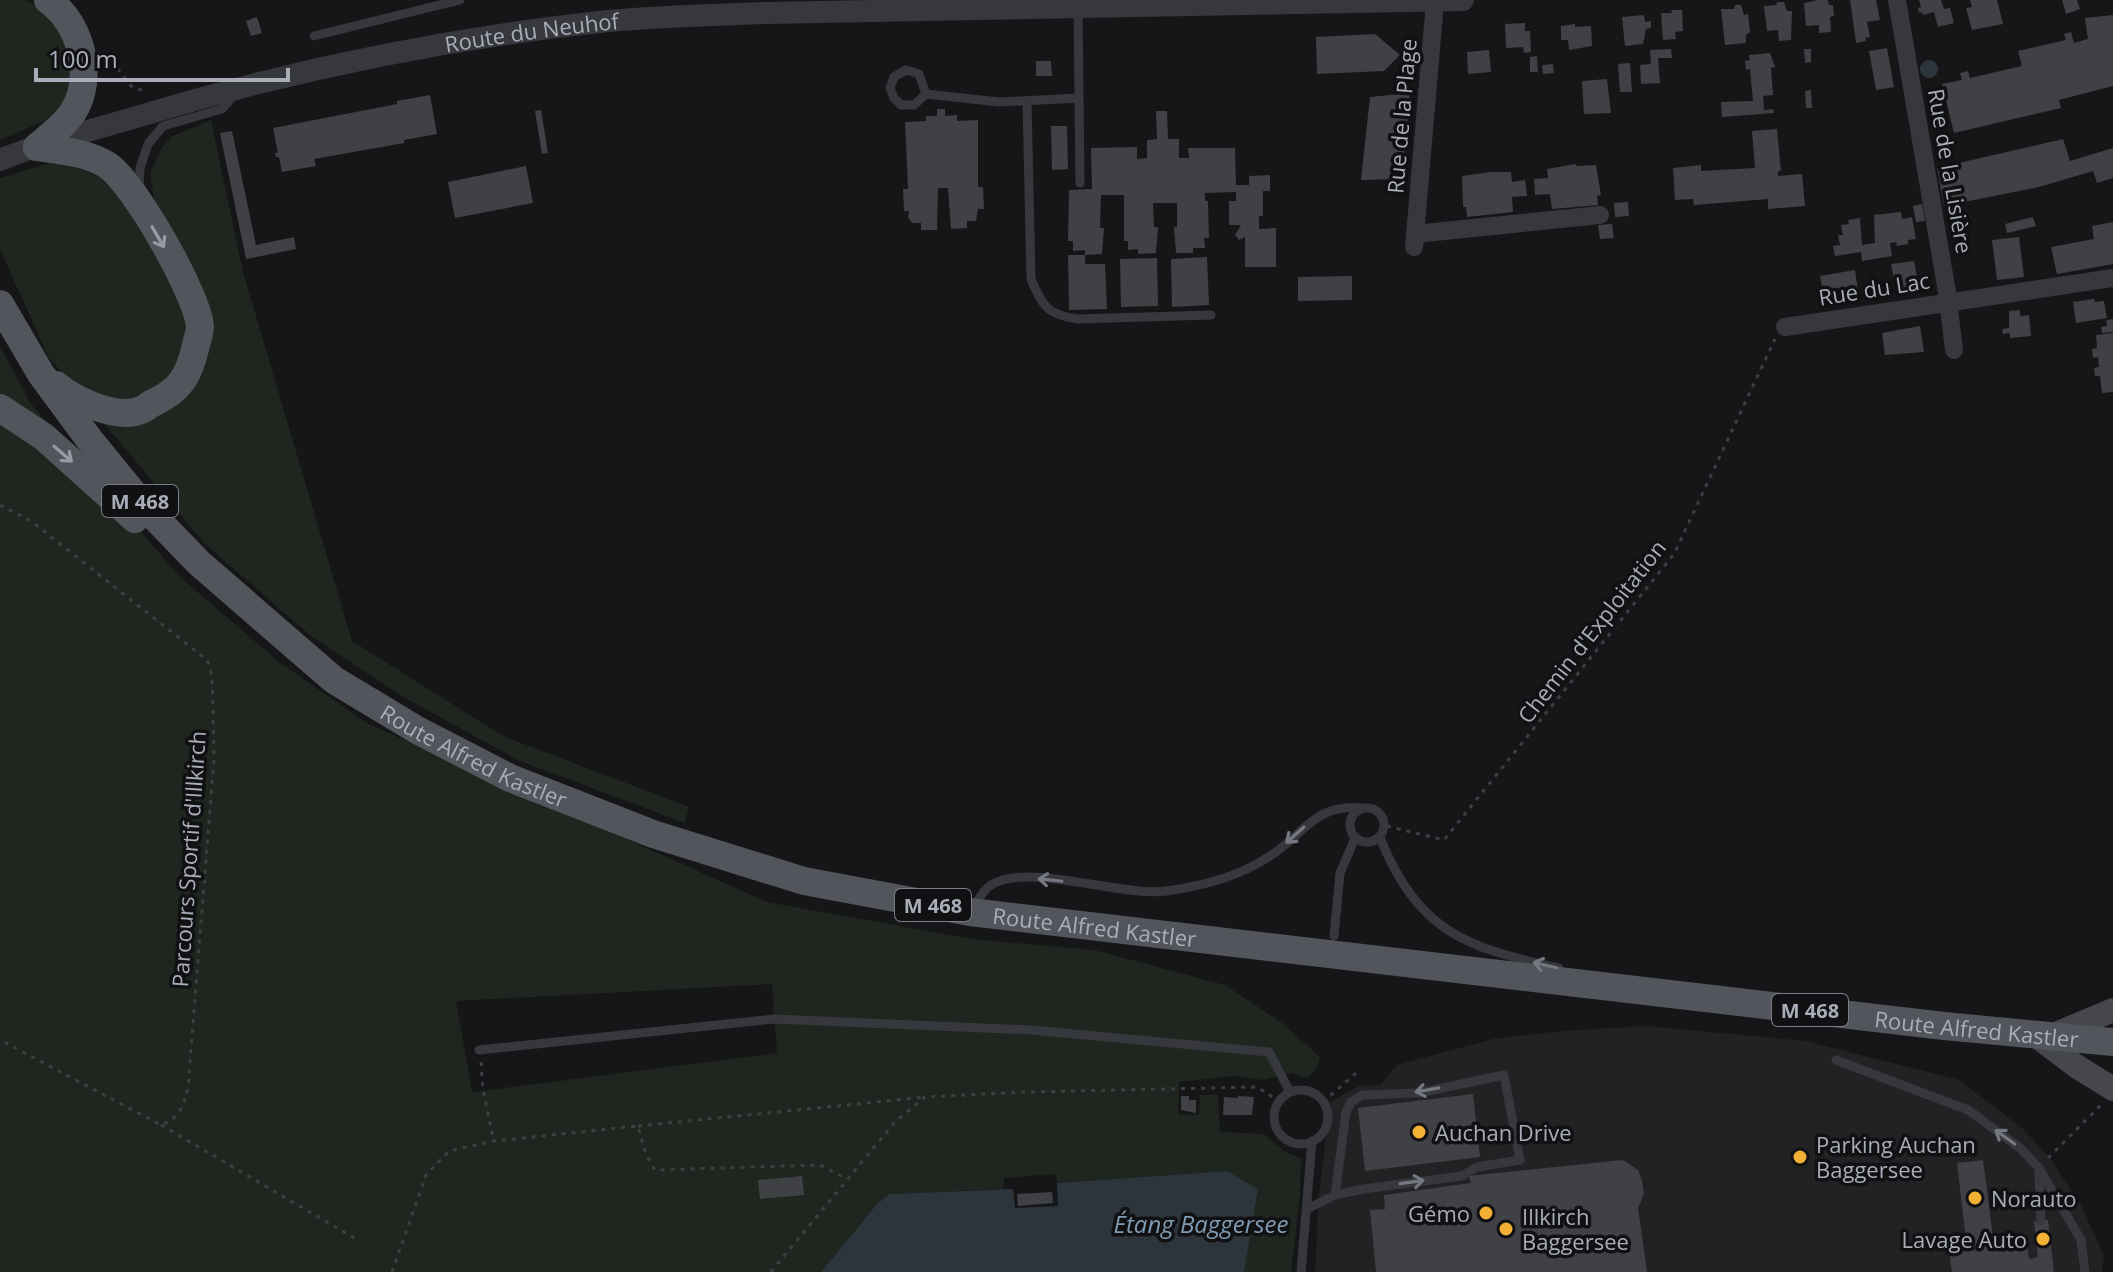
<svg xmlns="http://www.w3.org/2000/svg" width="2113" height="1272" viewBox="0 0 2113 1272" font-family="'Open Sans',sans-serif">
  <rect width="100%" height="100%" fill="#161618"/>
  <path fill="#222225" d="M1646,1026L1806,1041L1959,1080L2022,1128L2050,1158L2082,1207L2104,1256L2102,1272H1315L1319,1194L1330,1102L1359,1086L1381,1085L1397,1065L1493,1039L1561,1031Z"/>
  <path fill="#1e261f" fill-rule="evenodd" d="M0,0H24L50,11L74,65L70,89L63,105L44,121L0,140Z
    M211,120L243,272L352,641L503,736L689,807L685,823L520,761L400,695L311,636L204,543L48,356L0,249V178L67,158L155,206L150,173L162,147L173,136Z
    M0,346L31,404L179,576L279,662L367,723L767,902L972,939L1094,950L1225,985L1282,1023L1320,1057L1316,1070L1307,1078L1292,1073L1263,1080L1234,1076L1179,1082L1178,1114L1199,1115L1200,1095H1218L1220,1132L1264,1134L1285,1152L1301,1158L1300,1194L1291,1272H1244L1258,1190L1227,1171L1057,1183L1056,1174L1004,1178L1003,1189L891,1194L877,1204L821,1272H0ZM772,984L777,1053L472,1092L456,1001Z"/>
  <path fill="#2c353c" d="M1920 69a9 9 0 1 1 18 0a9 9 0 1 1-18 0Z
    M1227,1171L1258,1189L1244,1272H821L877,1204L890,1194L1013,1189L1015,1208L1058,1206L1057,1183Z"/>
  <path fill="#404145" d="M1818,0H1828L1829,5H1833L1834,16L1830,17L1831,32L1819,33V25L1806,26L1804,3Z
    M1850,0H1876L1880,20L1867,22L1870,37L1865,38L1866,41L1856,43Z
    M1919,0H1941L1944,9L1950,8L1954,23L1938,27L1934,12L1923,15L1922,12L1919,13L1918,8L1921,7Z
    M1970,0H1997L2003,24L1972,30L1966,8L1972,7Z
    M2062,0H2077L2080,9L2066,14Z
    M1777,2H1784L1787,11H1792L1791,40L1779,41L1778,30L1767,31L1764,6L1776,5Z
    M1735,5H1741L1744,15L1748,14L1750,32L1746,35V43L1725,45L1721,9H1734Z
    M1671,10H1682L1683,31L1675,32L1676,39L1663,40L1661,13H1672Z
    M1644,15L1645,22L1651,21V28L1646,29L1643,44L1625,46L1622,17Z
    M2113,15V86L2059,100L2061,108L1954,133L1942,84L1962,80L1960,73L1968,71L1970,78L2022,66L2018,51L2066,40L2064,34L2071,32L2074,43L2088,39L2085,18Z
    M257,17L262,33L251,36L246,21Z
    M1525,23V31H1530L1531,52L1524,53L1523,47L1506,48L1505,24Z
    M1575,24V27L1591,26L1592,46L1569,50L1568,40H1561V26Z
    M1375,34L1400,55L1384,71L1317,74L1316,37Z
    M1887,48L1894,87L1876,90L1869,51Z
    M1671,49L1672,58H1658L1660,83L1641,84L1640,65L1651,64L1650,50Z
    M1804,49H1811V62L1805,63Z
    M1489,50L1491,72L1468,74L1467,52Z
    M1770,53L1775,67L1771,68L1773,95L1763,96L1764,110L1773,109L1774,113L1722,117L1721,102L1753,101L1750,69L1746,70L1745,61L1750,60L1749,55Z
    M1537,56L1538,72H1530V57Z
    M1036,61H1051L1052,76H1036Z
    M1630,63L1632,92H1620L1618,64Z
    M1553,64L1554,73L1543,74L1542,65Z
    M1607,79L1611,113L1584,114L1582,81Z
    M1811,90L1812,108H1806L1805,91Z
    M1410,93L1402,179L1361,180L1370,97Z
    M430,95L437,134L404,140V143L314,159L316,166L282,172L279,157H276L275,153H278L273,128L397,104V101Z
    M937,109H945V116L957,115V121L978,120V187H983L984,209H978L976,221H967V228L951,229L948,188H938L937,230H921V223H912L908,217L909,211H904L903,189H908L905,122L926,121V116H937Z
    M541,110L548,153L542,154L535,111Z
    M1156,111H1167L1168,139H1179V158H1189L1188,148H1235L1236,185H1249V176L1270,175V191H1263V216H1259V229L1276,228V267H1245V237L1239,240L1235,235L1241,225H1229V201H1236V192L1205,193V201H1208L1209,238H1204L1205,248H1193V253H1176L1174,227H1177V203H1153L1154,227H1158L1156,253L1138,254V249L1128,250V241H1124V195H1101L1100,228H1104L1102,254L1085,255V250L1073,251V241H1068L1069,190L1092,189L1091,148L1137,147V159L1147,158V140L1157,139Z
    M1051,126H1067L1068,169L1052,170Z
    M1777,129L1781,171H1778V176L1802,174L1805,206L1768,209V199L1694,205L1693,199L1675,200L1673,168L1701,165V171L1755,168L1752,131Z
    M232,131L256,245L294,237L296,249L246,259L220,133Z
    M2063,139L2070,161L2113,148V178L2097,183L2093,171L2039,187L1944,206L1937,168Z
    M1576,164V166L1596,165L1601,195L1597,196L1598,205L1552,209L1550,194L1535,195L1534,179L1548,178L1547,169Z
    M526,166L533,203L455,218L448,182Z
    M1491,172H1511L1512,182L1525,180L1527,196L1512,197L1513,212L1467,217L1466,207H1463L1462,176Z
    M1628,202L1629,216L1615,217L1614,203Z
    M1922,204L1925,221L1916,222L1913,206Z
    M1901,212L1902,219L1912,217L1916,239L1908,240V244L1897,246L1896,242L1890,243L1892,256L1862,261L1861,252L1835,256L1833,246L1840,245L1838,235H1843L1841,225L1849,224L1848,220L1860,218L1862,245L1875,243L1874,215Z
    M2033,217L2036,226L2007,233L2005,224Z
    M2113,222V264L2057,274L2051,247L2094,239L2092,226Z
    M1612,224L1614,238L1600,239L1598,225Z
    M2019,237L2024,277L1997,280L1992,240Z
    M1068,255H1085V264H1105L1107,309L1069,310Z
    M1207,257L1209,305L1172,307L1171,259Z
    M1157,258L1158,306L1121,307L1120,259Z
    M1914,261L1919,287L1896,291L1891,264Z
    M1855,270L1858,290L1845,293L1846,296L1839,297L1838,294L1824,297L1820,276Z
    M1352,276V300L1298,301V277Z
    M2094,299L2095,302L2104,301L2107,318L2076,323L2073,302Z
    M2020,310V316L2029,315L2031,336L2010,338V333L2003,334L2002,329L2009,328V311Z
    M2113,319V332L2102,333L2101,327L2107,326L2106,320Z
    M1920,326L1924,352L1885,355L1882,333Z
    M2113,333V392L2102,393L2100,376H2095L2094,368L2099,367L2098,357L2093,358L2092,349L2097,348L2096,335Z
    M1473,1094L1480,1157L1365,1171L1358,1108Z
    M1181,1096H1189V1100H1196V1113L1181,1110Z
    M1238,1096L1254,1097L1252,1115H1223L1224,1097L1238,1098Z
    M1623,1160L1638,1170L1642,1181L1644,1194L1638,1208L1647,1272H1376L1370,1210L1385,1209L1384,1195L1471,1183L1469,1176Z
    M1983,1160L1993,1237L2026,1233L2029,1259L2038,1257L2034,1222L2048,1220L2054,1272H1952L1948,1242L1966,1240L1957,1163Z
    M802,1176L804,1195L760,1199L758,1180Z
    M1052,1192L1053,1203L1018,1206L1017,1194Z"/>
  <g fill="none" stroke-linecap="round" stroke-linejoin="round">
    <path stroke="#3d3f44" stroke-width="3" stroke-dasharray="4 6" stroke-linecap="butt" d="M105,53L132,87L148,92
      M0,505L31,521L207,660L212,675L214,759L188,1087C184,1105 180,1118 161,1125L0,1040
      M1387,826L1444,840L1674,554L1775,339
      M481,1062L483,1090L494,1141
      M1323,1102L1356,1073
      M161,1125L356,1239
      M638,1126L925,1097
      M2048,1158L2102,1104
      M392,1272L426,1175L449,1151L494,1141L638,1126L646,1155L655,1170L820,1165L847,1179
      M771,1272L894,1123L925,1097L1028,1092L1257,1087L1279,1101"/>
    <path stroke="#37383d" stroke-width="9" d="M1078,8L1080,183
      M314,36L460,0
      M926,94L914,105H901L894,98L890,88L894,77L906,70L919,74L926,94L999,102L1079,98
      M1027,101L1031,279C1043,307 1048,315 1078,319L1211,315
      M139,188L140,168L148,144L163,126L222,109L234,95
      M1350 825a17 17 0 1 1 34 0a17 17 0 1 1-34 0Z
      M1380,838C1419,932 1464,947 1559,968
      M973,908C978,900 983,890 991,885C1026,862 1122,897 1167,891C1203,886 1239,877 1270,856C1306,833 1314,803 1364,808
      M1334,936L1340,873L1355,838
      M479,1050L774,1019L1031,1030L1269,1052L1290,1092
      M1836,1060L1968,1110L2020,1148L2039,1168L2081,1240L2085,1272
      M1274 1117a27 27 0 1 1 54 0a27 27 0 1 1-54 0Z
      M2039,1173L2041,1221
      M1307,1209L1335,1195L1363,1189L1462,1176L1477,1167L1520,1160L1504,1075L1419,1093L1363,1095L1351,1102L1346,1112L1335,1195
      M1301,1272L1312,1141"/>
    <path stroke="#37383d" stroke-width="18" d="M1897,0L1947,292L1954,350
      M1415,234L1600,215
      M1414,247L1435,2
      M1785,327L2113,278"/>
    <path stroke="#37383d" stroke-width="22" id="s1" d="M0,160C43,142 89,131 133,118C287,71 448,38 608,21C660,16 713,15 765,13L1463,0"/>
    <path stroke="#45474d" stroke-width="24" d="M2035,1035L2076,1066L2113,1089
      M2051,1036L2113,1010"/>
    <g stroke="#53555c" stroke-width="28">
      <path d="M37,147C61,151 87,152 107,165C133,181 199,297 200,327C200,332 197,340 196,345C189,376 181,390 151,404C147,407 140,411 135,412C111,417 74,400 56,385"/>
      <path d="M37,147C49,136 64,126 73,112C95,77 81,23 48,0"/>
      <path id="s2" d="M0,304L41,374L89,439L142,504L199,563L334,680L417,730L510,778L653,834L804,881L970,912L1944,1026L2113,1042"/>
      <path d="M0,408L44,437L135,519"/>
    </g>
  </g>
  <defs><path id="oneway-shaft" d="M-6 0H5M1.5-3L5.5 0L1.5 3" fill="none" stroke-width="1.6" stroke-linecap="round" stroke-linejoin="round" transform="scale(2)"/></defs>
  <g stroke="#979ba6">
    <use href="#oneway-shaft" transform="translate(158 237) rotate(60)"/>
    <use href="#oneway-shaft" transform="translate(63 454) rotate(41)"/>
  </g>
  <g stroke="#757881">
    <use href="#oneway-shaft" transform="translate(1295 835) rotate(138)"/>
    <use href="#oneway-shaft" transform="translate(1050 880) rotate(-174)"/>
    <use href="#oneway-shaft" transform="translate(1545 965) rotate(-167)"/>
    <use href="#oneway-shaft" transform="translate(1427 1090) rotate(170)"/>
    <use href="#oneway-shaft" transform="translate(2005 1137) rotate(-144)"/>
    <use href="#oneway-shaft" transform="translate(1412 1182) rotate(-8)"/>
  </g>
  <g fill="#f2b134" stroke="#111113" stroke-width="3">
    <circle cx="1419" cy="1132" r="8"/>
    <circle cx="1800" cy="1157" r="8"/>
    <circle cx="1975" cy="1198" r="8"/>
    <circle cx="1486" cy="1213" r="8"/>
    <circle cx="1506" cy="1229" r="8"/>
    <circle cx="2043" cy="1239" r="8"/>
  </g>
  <g text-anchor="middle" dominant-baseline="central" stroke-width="7" stroke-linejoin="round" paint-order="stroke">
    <g fill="#111113" stroke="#7b7e86" stroke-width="2">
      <rect x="102" y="485" width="76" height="32" rx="6"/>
      <rect x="895" y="889" width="76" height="32" rx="6"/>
      <rect x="1772" y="994" width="76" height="32" rx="6"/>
    </g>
    <g font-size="20" font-weight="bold" fill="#a8adb8">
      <text x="140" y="501">M 468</text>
      <text x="933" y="905">M 468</text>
      <text x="1810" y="1010">M 468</text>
    </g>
    <g font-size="22" fill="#a8adb8" stroke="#111113">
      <text stroke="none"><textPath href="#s1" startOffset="548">Route du Neuhof</textPath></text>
      <text transform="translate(1401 116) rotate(-85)">Rue de la Plage</text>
      <text transform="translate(1951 171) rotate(80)">Rue de la Lisière</text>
      <text transform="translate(1874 288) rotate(-9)">Rue du Lac</text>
      <text transform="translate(1591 631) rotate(-52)">Chemin d'Exploitation</text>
      <text stroke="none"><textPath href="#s2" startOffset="666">Route Alfred Kastler</textPath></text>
      <text transform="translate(188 859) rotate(-86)">Parcours Sportif d'Illkirch</text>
      <text stroke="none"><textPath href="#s2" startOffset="1314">Route Alfred Kastler</textPath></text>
      <text stroke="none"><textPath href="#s2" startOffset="2202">Route Alfred Kastler</textPath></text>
    </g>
    <g font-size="22" fill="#a8adb8" stroke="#111113" text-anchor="start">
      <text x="1435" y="1132">Auchan Drive</text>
      <text x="1816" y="1144">Parking Auchan<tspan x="1816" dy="25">Baggersee</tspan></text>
      <text x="1991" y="1198">Norauto</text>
      <text x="1470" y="1213" text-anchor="end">Gémo</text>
      <text x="1522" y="1216">Illkirch<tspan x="1522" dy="25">Baggersee</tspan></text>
      <text x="2027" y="1239" text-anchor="end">Lavage Auto</text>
    </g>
    <g font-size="24" font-style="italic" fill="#7f9bb3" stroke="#111113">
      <text x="1201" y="1223">Étang Baggersee</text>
    </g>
  </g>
  <path d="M36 68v12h252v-12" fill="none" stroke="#a8adb8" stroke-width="4"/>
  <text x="48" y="68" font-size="24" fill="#a8adb8" stroke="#111113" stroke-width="6" paint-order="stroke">100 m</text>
</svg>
